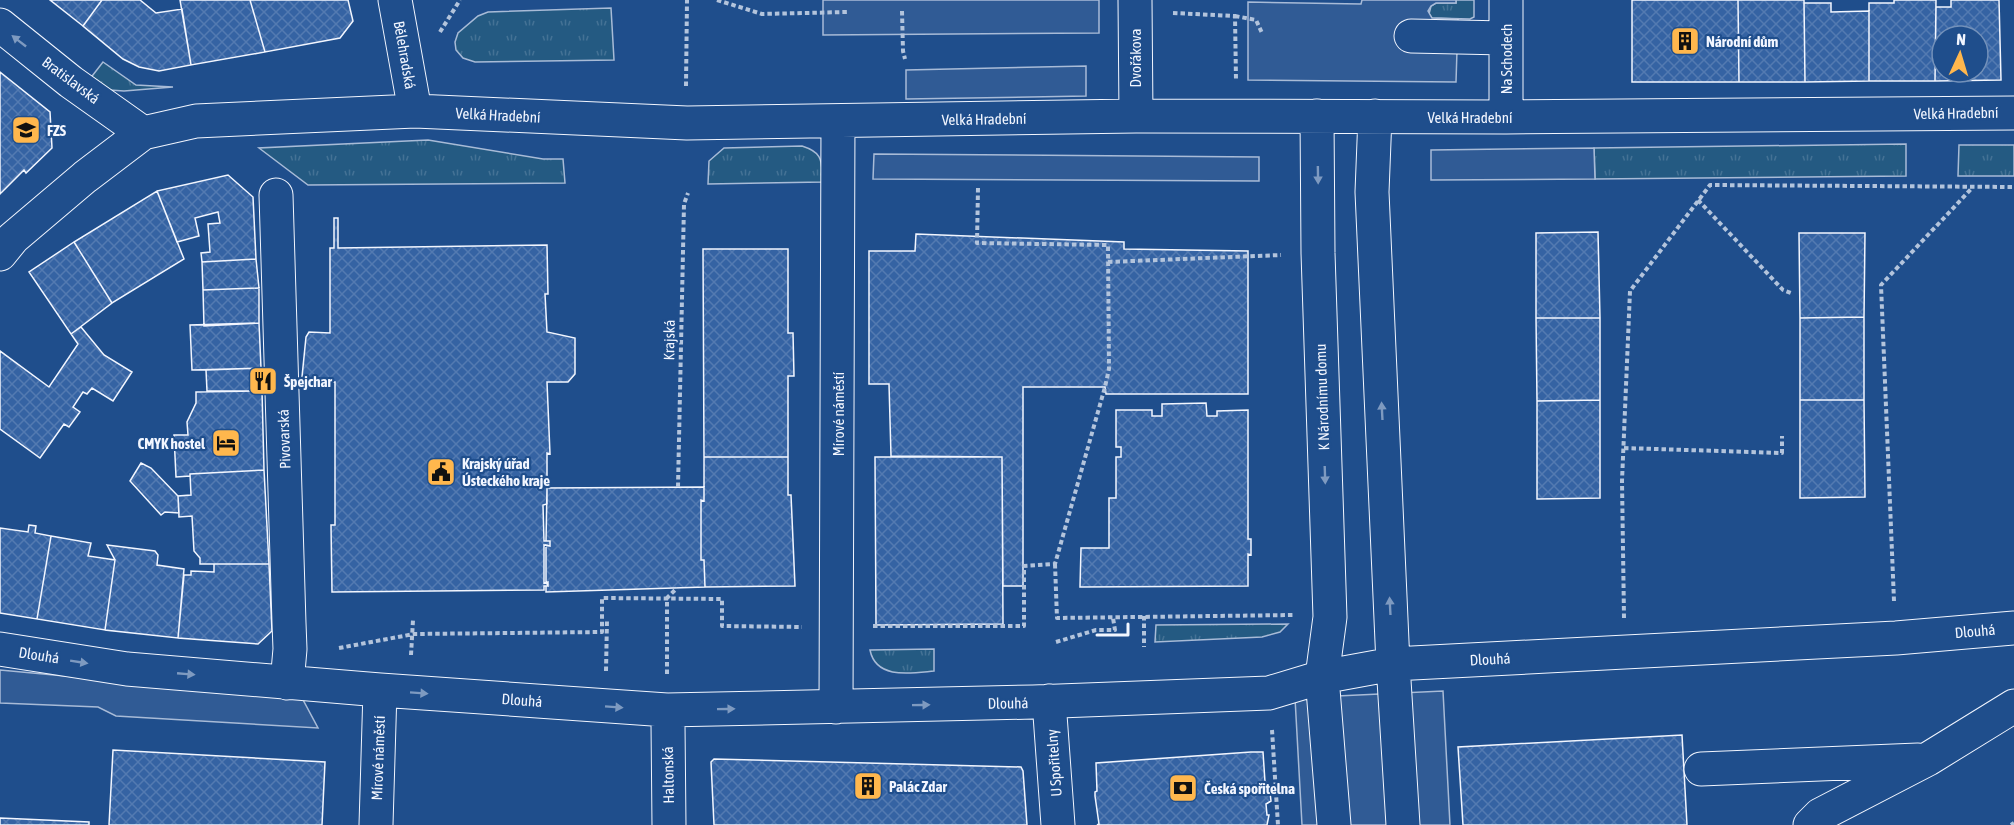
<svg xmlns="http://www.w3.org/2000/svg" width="2014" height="825" viewBox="0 0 2014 825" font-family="'Asap Condensed',sans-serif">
  <defs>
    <pattern id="grass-tufts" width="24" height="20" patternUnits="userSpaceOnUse" patternTransform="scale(1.5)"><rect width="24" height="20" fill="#245a82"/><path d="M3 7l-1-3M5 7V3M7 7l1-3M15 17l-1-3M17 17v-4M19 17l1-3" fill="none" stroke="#447295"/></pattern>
    <pattern id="building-cross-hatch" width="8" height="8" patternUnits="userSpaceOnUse" patternTransform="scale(1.5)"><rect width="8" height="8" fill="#3563a3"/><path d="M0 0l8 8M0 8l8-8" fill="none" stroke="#537ab1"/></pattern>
  </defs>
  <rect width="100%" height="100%" fill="#1f4e8c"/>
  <path fill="url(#grass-tufts)" stroke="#a8bbd7" stroke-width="1.5" d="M1456,0H1474V17L1470,19L1432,18L1429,14L1431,6L1436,3H1456Z
    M611,8L614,60L475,62L463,58L456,50L455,42L458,33L478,16L488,12Z
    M103,62L136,85L173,87L124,91L110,90L89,80Z
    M428,140L543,159H563L565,183L308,185L259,148Z
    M1906,144V176L1595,179L1594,148Z
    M1959,145H2014V176H1958Z
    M802,146C824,153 821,161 823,182L708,184L709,161L724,148Z
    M1288,624L1280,632L1262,637L1155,642L1156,625Z
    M934,649V671C912,673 876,680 870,650Z"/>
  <path fill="#305b95" stroke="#a8bbd7" stroke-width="1.5" d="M823,0H1099V33L823,35Z
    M1362,0H1456V3H1436L1431,6L1428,11L1432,18L1458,19L1456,82L1248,80V2L1361,4Z
    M1086,66V96L906,99V70Z
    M1594,148L1595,179L1431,180V150Z
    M874,154L1259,157V181L873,179Z
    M0,670L302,698L318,728L116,716L98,707L0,703Z
    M1443,691L1450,825H1302L1295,698Z"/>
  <path fill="url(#building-cross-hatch)" stroke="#f2f6ff" stroke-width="1.5" fill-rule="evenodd" d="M50,0H102L83,26Z
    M102,0H140L156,13L182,9L191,65L159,71L139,67L123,59L83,26Z
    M180,0H250L265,52L191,65Z
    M250,0H348L353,21L340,38L265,52Z
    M1632,0H1738L1739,82H1632Z
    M1738,0H1804L1805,82H1739Z
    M1894,0H1936L1935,81H1869V3H1894Z
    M1951,0H1999L2001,80L1935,81L1936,7H1951ZM1942,36H1978V72H1942Z
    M1804,3H1831V12L1869,11V81L1805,82Z
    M0,72L50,112L52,148L26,173L24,170L0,194Z
    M228,175L253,197L256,259L202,262L201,253L210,252L208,224L220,223L218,212L195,218L199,236L177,242L157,191Z
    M157,191L184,259L112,303L74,242Z
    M334,218H338V248L547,245L548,294H545L547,332L575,338V374L568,382H547L550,454L547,453V504L543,505L544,541H550V546L544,545V583L548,582V586H544V590L332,592L331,525H335V382H304L302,377L306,337L309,332L330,333V248H334Z
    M1598,232L1600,318H1536V233Z
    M1799,233H1865L1864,317L1800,318Z
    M916,234L1124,242V249L1248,251V394H1106L1105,387H1023V586H1003L1002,457L891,456L889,384H869V251H915Z
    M74,242L112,303L71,334L29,272Z
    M703,249H788V333H793L794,376H788V457H704Z
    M256,259L259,288L203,290L202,262Z
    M259,288V323L204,326L203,290Z
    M1864,317V400H1800V318Z
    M1536,318H1600V400L1537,401Z
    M259,323L261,368L192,370L190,325Z
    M81,327L104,355L132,372L113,401L92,388L87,394L83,392L73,407L80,412L69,427L64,424L40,458L0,429V351L49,387L78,344L71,334Z
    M261,368L262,391H207L206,370Z
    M262,391L264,470L190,474V476L176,477L174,435H188L187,422L196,403V392Z
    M1600,400V498L1537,499V401Z
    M1800,400H1864L1865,497L1800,498Z
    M1206,403L1207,416H1217V411L1248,410V539H1251V555L1248,554V586L1080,587L1081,548H1109V498H1116V457H1121V447H1116V410H1152V416H1162V404Z
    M704,457H788V495H791L795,586L705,587L704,560H701V500L704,501Z
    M875,457H1002L1003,624L876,625Z
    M141,463L151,468L178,496L179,513L165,512L161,515L130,481Z
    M264,470L269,564H200V558L194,551L192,516L179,517L178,496L191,495L190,474Z
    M704,487V501L701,500V560H704L705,587L546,592V586H548L546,582V545L550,546V541H546L547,488Z
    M29,525L36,526L35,533L51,536L37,619L0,613V528L28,532Z
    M51,536L91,543L88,556L115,560L105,630L37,619Z
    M107,545L155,551L158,555L157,565L184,569L178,638L105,630L115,560Z
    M214,564H269L272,631L258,644L178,638L184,575H191V571L214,572Z
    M1682,735L1687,825H1463L1458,747Z
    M113,750L325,762L322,825H109Z
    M1251,752H1263L1265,782L1269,784L1271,801L1266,804L1267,815H1269L1267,825H1097L1099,824L1095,796V792L1097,791L1096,763Z
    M714,759L1021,767L1023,771L1027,825H714L711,762Z
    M0,818L89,822V825H0Z"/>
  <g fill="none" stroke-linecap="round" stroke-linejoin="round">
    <g stroke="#f2f6ff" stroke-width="35">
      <path id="minor" d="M395,0L415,111
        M1135,0L1136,116
        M1506,0V117
        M0,25L71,82L143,133
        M1411,36L1505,38
        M1317,116L1318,253L1330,617L1322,677L1334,825
        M1375,116L1372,192L1393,664L1403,825
        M276,195L289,623L290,649L287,683
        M0,254L13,238L85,177L143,133L196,121L415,111L687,123L1136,116L1506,117L2014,113
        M0,649L127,669L380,690L667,710L1033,702L1269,693L1322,677L1393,664L1896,638L2014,628
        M1049,701L1058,825
        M836,707L838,121
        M668,724L669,825
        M1701,769L1918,760
        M376,825L380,690
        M1810,825L1820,815L1928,759L2014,706"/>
    </g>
    <path stroke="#b3c4dc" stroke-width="4" stroke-dasharray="4.5 3" stroke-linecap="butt" d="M717,0L762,14L847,12
      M902,11L903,51L905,59
      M1173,13L1235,16L1236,80
      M1235,16L1256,20L1262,33
      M440,32L460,0
      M686,86L687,0
      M1698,200L1783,290L1791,293
      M1108,262L1281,255
      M1624,448L1782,453V436
      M678,487L684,204L688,193
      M1055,564L1057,618L1293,615
      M1894,601L1881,285L1973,187
      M1144,616V647
      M1624,618L1622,481L1630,291L1710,185L2014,187
      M873,626H1024V566L1055,564L1105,387L1109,369L1108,245L977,243L978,188
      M1056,642L1096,630H1115L1113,618
      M339,648L414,634L602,632V598L722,599V626L802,627
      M411,655L413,620
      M606,671L607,620
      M667,674V598L677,588
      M1272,730L1278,825
      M2011,825L2014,823"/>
    <use href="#minor" stroke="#1f4e8c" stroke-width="33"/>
    <path stroke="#f2f6ff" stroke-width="3" d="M1097,635H1128V624"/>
  </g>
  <defs><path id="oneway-solid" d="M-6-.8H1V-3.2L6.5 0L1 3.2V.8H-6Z" transform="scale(1.5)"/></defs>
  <g fill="#7e9ac0">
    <use href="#oneway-solid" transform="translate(19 41) rotate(-142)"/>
    <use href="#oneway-solid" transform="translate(1318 175) rotate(89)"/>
    <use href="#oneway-solid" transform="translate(1382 411) rotate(-93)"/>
    <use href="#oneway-solid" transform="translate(1325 475) rotate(88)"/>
    <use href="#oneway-solid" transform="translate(1390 606) rotate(-93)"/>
    <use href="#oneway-solid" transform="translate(79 662) rotate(9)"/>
    <use href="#oneway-solid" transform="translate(186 674) rotate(5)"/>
    <use href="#oneway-solid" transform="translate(419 693) rotate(4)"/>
    <use href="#oneway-solid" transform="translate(921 705) rotate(-1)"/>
    <use href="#oneway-solid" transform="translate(614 707) rotate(4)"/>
    <use href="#oneway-solid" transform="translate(726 709) rotate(-1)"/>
  </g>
  <defs>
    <g id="building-square" transform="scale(1.5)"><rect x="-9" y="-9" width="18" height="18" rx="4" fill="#ffb74d" stroke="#1f4e8c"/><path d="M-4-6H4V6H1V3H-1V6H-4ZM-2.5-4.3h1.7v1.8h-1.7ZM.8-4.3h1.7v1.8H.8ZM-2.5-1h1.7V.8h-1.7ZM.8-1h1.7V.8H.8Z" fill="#111"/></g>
    <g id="university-square" transform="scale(1.5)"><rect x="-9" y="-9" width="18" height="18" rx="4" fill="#ffb74d" stroke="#1f4e8c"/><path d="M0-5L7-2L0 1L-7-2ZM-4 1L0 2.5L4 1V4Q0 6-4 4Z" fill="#111"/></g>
    <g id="restaurant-square" transform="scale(1.5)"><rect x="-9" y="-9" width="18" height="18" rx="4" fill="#ffb74d" stroke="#1f4e8c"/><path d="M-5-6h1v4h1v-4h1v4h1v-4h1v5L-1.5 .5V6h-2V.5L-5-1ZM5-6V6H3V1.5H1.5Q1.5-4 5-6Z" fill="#111"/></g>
    <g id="hotel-square" transform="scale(1.5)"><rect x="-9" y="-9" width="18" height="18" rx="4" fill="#ffb74d" stroke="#1f4e8c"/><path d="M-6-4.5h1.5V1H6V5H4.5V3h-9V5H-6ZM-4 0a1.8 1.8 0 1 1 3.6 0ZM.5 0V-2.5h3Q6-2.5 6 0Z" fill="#111"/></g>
    <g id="civic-square" transform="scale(1.5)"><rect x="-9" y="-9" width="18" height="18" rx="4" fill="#ffb74d" stroke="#1f4e8c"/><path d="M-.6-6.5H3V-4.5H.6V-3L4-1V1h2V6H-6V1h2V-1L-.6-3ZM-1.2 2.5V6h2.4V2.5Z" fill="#111"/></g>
    <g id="bank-square" transform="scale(1.5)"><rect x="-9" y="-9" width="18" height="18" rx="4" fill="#ffb74d" stroke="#1f4e8c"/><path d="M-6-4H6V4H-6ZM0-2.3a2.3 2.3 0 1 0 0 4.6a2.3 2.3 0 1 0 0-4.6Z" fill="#111"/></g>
  </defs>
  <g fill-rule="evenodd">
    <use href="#building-square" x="1685" y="41"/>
    <use href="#university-square" x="26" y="130"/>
    <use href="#restaurant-square" x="263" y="381"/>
    <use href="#hotel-square" x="226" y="443"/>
    <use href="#civic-square" x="441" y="472"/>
    <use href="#building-square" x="868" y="786"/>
    <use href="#bank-square" x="1183" y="788"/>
  </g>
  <g text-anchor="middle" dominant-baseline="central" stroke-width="4.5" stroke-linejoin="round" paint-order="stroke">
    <g font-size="15" font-weight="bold" fill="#f2f6ff" stroke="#1f4e8c" text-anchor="start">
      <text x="1706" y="41">Národní dům</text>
      <text x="47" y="130">FZS</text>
      <text x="284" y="381">Špejchar</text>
      <text x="205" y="443" text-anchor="end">CMYK hostel</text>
      <text x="462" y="463">Krajský úřad<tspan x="462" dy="17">Ústeckého kraje</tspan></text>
      <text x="889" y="786">Palác Zdar</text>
      <text x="1204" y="788">Česká spořitelna</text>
    </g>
    <g font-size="15" fill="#f2f6ff" stroke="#1f4e8c">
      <text transform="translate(405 55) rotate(80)">Bělehradská</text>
      <text transform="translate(1135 58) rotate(-90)">Dvořákova</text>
      <text transform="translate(1506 59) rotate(-90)">Na Schodech</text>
      <text transform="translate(71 80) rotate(37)">Bratislavská</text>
      <text transform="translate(1956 113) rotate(-1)">Velká Hradební</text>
      <text transform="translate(498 115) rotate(3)">Velká Hradební</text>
      <text x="1470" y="117">Velká Hradební</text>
      <text transform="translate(984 119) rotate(-1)">Velká Hradební</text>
      <text transform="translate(669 340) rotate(-89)">Krajská</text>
      <text transform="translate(1322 397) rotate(-92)">K Národnímu domu</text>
      <text transform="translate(838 414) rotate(-90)">Mírové náměstí</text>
      <text transform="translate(284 439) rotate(-92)">Pivovarská</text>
      <text transform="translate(1975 631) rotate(-5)">Dlouhá</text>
      <text transform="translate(39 655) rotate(9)">Dlouhá</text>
      <text transform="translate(1490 659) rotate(-3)">Dlouhá</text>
      <text transform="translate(522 700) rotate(4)">Dlouhá</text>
      <text transform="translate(1008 703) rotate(-1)">Dlouhá</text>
      <text transform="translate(378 758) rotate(-88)">Mírové náměstí</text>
      <text transform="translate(1054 763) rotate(-94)">U Spořitelny</text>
      <text transform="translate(668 775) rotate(-91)">Haltonská</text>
    </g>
  </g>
  <g transform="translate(1960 54) rotate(4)"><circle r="28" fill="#1f4e8c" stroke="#7391ba" stroke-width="1.5"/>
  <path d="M0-4.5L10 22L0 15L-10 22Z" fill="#ffb74d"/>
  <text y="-9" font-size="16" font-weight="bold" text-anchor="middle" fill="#f2f6ff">N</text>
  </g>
</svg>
